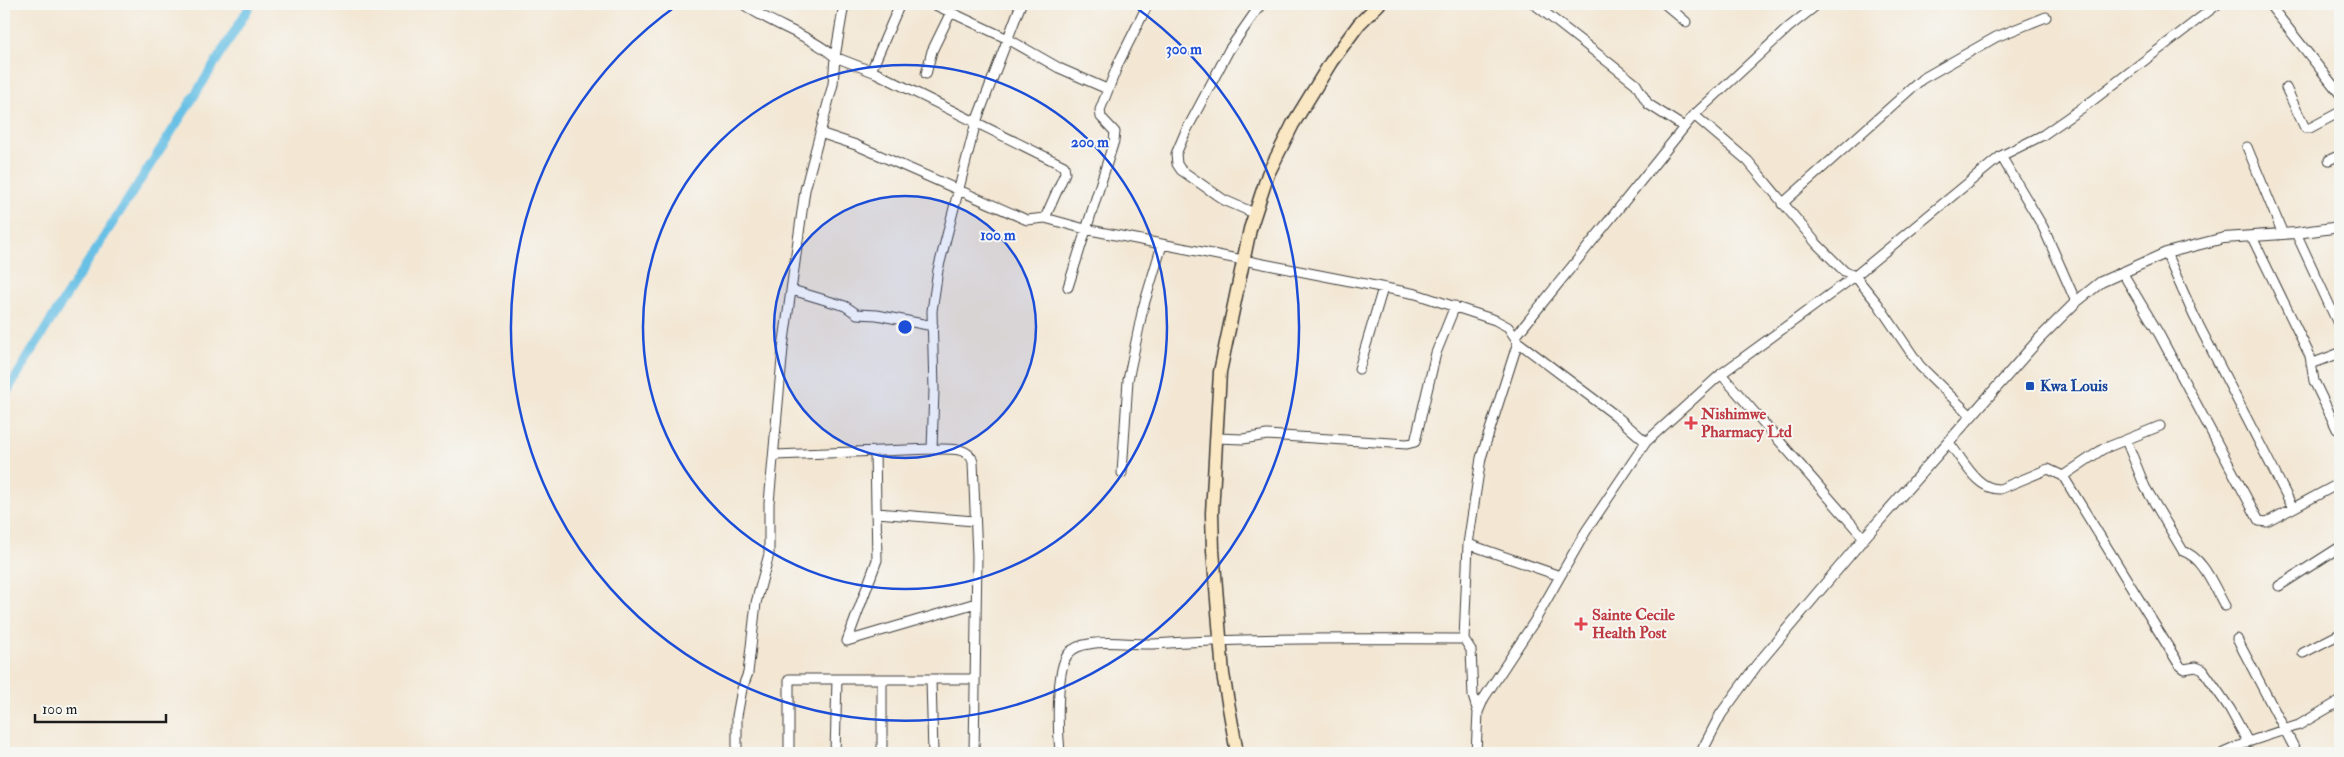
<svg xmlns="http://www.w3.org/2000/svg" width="2344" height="757" viewBox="0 0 2344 757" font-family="'IM FELL Double Pica',serif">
  <rect width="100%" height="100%" fill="#f6f6f2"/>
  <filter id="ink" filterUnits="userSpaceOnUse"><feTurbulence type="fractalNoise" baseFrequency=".02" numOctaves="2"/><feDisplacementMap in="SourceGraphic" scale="10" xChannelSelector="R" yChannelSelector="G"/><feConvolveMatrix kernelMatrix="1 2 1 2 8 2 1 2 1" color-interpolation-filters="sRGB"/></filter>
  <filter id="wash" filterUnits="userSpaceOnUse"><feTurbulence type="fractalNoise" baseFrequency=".0096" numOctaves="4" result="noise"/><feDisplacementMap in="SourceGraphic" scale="20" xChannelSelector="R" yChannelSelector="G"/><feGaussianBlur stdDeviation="1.12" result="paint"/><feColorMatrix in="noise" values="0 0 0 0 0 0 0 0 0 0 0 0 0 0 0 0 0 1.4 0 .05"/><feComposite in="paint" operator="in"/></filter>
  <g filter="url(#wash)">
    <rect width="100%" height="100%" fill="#f3e7d4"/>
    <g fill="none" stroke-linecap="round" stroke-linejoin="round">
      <path stroke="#67c0e5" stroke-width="9" d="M4,397C83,263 172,137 251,4"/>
    </g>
  </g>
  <g filter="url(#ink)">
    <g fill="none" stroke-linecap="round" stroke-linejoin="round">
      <g stroke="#3c3a38" stroke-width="11">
        <path id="minor" d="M743,4C772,25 808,34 835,57L833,84L820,133L856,145L1027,220L1045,218L1085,229L1416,294L1495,320L1508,327L1518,342L1615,415L1646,442
          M844,4L835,57L876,73L1064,166L1065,173L1045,218
          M933,4L1008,39L1059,68L1107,89
          M1534,4L1636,84L1648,104L1684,127
          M1665,4L1686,22
          M2269,4L2340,94
          M871,71L900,4
          M926,74L932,51L951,12
          M2286,88L2305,128H2310L2340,112
          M1694,115L1748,161L1817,244L1844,271L1855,276L1878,304L1920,366L1971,416
          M2247,147L2283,234
          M2001,156L2043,227L2076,302
          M2329,160L2340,155
          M1782,204L1922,79L1996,37L2046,17
          M1254,213L1224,200L1181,170L1177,164L1176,154L1185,133L1229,50L1261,4
          M2296,233L2340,328
          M2252,237L2310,356L2314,381L2337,429
          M2166,253L2194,316L2293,508
          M2122,272L2159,334L2259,521L2267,522L2340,483
          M1068,287L1114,141L1115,132L1101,117L1100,110L1119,62L1148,4
          M792,290L845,306L857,314L877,315L933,326
          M1516,336L1694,115L1789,27L1818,4
          M2311,364L2340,353
          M1359,369L1383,288
          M1721,374L1864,538
          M1216,438L1243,439L1267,435L1407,444L1415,442L1436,353L1455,306
          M2126,440L2145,487L2183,551C2204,558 2214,587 2225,606
          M1949,443C1963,459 1976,490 2000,489L2048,469L2063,476L2180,666L2184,669L2196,667L2203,670L2230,709L2248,742
          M875,452L877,560L847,641L976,603
          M775,455L932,449
          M1122,473L1128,380L1143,308L1162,245
          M2063,476L2103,449L2160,426
          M877,513L974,521
          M1468,544L1560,576
          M2279,586L2340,547
          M1464,639L1471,650L1473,696L1478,712
          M2237,639L2297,753
          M2303,653L2340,634
          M882,679V753
          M931,679L933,753
          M737,753V716L742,689L748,673L756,603L769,554V503L783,348L805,190L820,133
          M789,753V679H975
          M835,753L837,679
          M974,753L977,556L973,462C969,445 945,450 932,449L934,390L932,311L938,270L976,122L1021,4
          M1060,753C1058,733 1055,668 1069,653C1074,647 1082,645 1089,644C1110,640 1132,645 1153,644C1256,637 1360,639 1464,639L1468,544L1481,458L1518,342
          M1476,753L1478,712L1484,698L1534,622L1586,531L1646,442L1721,374L1855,276L2001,156L2043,135L2092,101L2218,4
          M2223,753L2248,742L2299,725L2340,701"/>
      </g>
      <g stroke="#3c3a38" stroke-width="12">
        <path id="tertiary" d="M1701,753L1721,714L1756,666L1864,538L2040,338L2076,302L2101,282L2166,253L2224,238L2296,233L2340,227"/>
      </g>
      <g stroke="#3c3a38" stroke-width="15">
        <path id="secondary" d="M1237,753L1223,674L1213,550L1212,513L1220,372L1250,229L1268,174L1293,124L1331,62L1359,24L1379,4"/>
      </g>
      <use href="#minor" stroke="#fff" stroke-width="9"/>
      <use href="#tertiary" stroke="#fff" stroke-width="10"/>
      <use href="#secondary" stroke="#fae7c3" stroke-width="12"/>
    </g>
  </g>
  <circle cx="905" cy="327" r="131" fill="#1d4ed8" fill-opacity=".12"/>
  <g fill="none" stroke="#1d4ed8" stroke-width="2.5">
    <circle cx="905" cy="327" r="131"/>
    <circle cx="905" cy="327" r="262"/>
    <path d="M1131 4A394 394 0 1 1 679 4"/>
  </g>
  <rect fill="#1a4fb4" stroke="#f6f6f2" stroke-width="2" x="2025" y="381" width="10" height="10" rx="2.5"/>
  <g fill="#e0444e" stroke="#f6f6f2" stroke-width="2">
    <path d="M1688.5 415.5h5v5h5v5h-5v5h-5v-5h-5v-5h5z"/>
    <path d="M1578.5 616.5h5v5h5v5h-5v5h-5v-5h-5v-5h5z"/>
  </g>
  <g text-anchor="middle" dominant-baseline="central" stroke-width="4" stroke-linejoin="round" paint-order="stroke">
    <g font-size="16" font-weight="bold" fill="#164399" stroke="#f6f6f2" text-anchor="start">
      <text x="2040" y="386">Kwa Louis</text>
    </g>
    <g font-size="16" font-weight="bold" fill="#be3a42" stroke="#f6f6f2" text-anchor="start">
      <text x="1701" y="414">Nishimwe<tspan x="1701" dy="18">Pharmacy Ltd</tspan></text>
      <text x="1592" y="615">Sainte Cecile<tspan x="1592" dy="18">Health Post</tspan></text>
    </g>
  </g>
  <circle cx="905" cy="327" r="8" fill="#1d4ed8" stroke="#f6f6f2" stroke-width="2.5"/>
  <g font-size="15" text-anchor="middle" font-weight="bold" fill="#1d4ed8" stroke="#f6f6f2" stroke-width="4" stroke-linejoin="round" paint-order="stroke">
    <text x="1184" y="54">300 m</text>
    <text x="1090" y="147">200 m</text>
    <text x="998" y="240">100 m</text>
  </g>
  <rect width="2344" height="757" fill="none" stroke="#f6f6f2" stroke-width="20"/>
  <path d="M35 714v8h131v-8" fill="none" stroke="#1c1c1c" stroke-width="2.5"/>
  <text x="42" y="714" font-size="15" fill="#1c1c1c" stroke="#f6f6f2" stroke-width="4" paint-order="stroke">100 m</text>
</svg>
